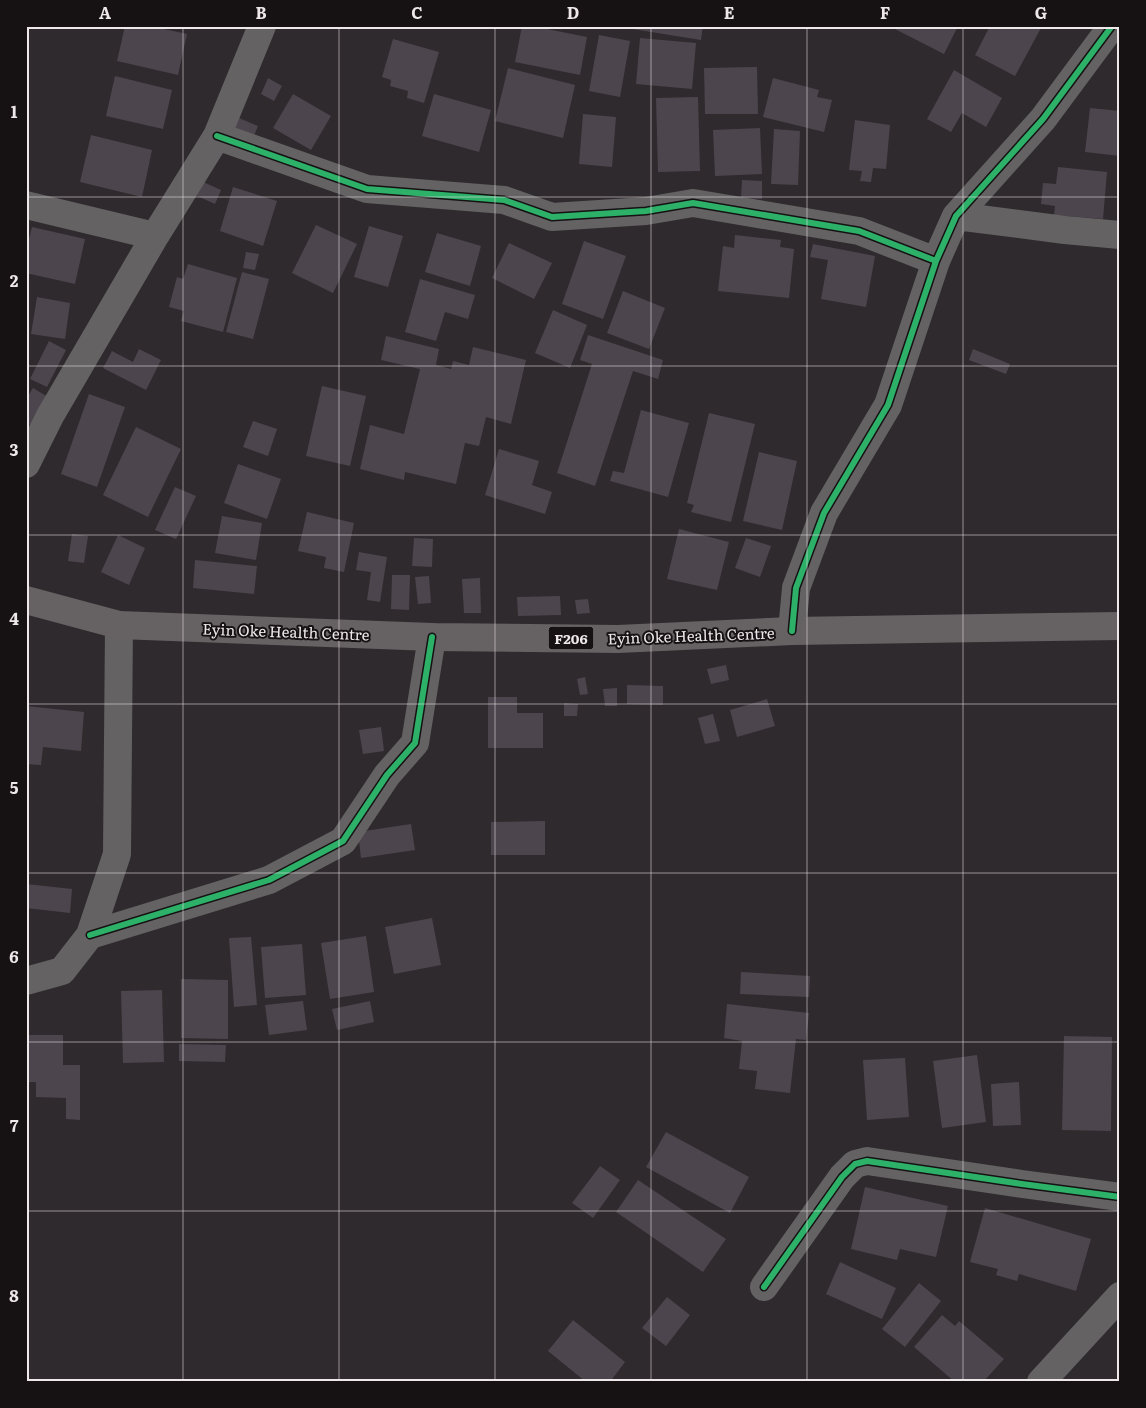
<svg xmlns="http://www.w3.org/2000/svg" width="1146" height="1408" viewBox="0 0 1146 1408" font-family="Literata,serif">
  <rect width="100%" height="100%" fill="#2f2a2d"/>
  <path fill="#4d454d" d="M125,26H150L187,34L178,75L117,61Z
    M522,26H532L587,37L580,75L515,62Z
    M620,26H703L701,40L620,27Z
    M889,26H955L957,28L944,54Z
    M990,26H1042L1015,76L975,55Z
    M599,35L630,41L620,97L589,91Z
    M640,38L696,43L692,89L636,84Z
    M393,39L439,52L424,103L407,98L408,91L390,86L391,80L382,77Z
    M757,67L758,114H705L704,68Z
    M508,68L575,85L563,138L495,121Z
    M954,70L1002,98L986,127L962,113L951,132L927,119Z
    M115,76L172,90L163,129L106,116Z
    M268,78L282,86L274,101L261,94Z
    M773,78L819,90L817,97L832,100L824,132L763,117Z
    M293,94L331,116L311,150L273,128Z
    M434,94L491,110L479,152L422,136Z
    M698,97L700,171L658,172L656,98Z
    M1090,108L1120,111V156L1085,152Z
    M583,114L616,117L612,167L579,164Z
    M239,118L258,126L252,141L233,134Z
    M855,120L890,125L886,169L873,168L871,182L860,181L862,171L849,170Z
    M760,128L762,174L715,176L713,130Z
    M774,129L800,131L798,185L771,184Z
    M91,135L152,150L142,197L80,182Z
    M1058,167L1107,172L1103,219L1054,215L1055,206L1041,204L1043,183L1056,184Z
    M742,180L762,181V199L741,198Z
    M201,181L221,190L215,204L195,195Z
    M233,187L277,201L263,246L220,231Z
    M316,225L357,244L333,293L292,273Z
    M369,226L403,236L388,287L354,277Z
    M32,227L85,239L75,284L26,273V251Z
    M437,233L481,246L470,286L425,272Z
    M735,235L781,240L780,247L794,249L789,298L718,291L723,246L734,248Z
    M584,241L626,256L603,319L562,304Z
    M509,243L552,263L534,299L492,278Z
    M813,244L875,256L866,307L821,299L828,260L810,257Z
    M246,252L259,254L255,270L243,268Z
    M188,264L237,278L223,332L181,321L184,311L169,307L177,277L183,279Z
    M242,272L269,279L253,339L226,332Z
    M420,279L475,295L468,319L445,312L436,341L405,332Z
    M623,291L665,308L649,349L607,333Z
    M37,297L70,303L65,339L31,334Z
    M553,310L587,325L570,368L535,353Z
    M588,335L663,360L658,379L633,371L595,486L557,473L592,364L580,360Z
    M386,336L439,349L436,365L451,369L453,361L469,365L473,347L526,360L511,424L486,417L479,446L465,443L456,484L405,472L404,480L360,469L370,425L404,434L420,369L381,360Z
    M49,341L66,350L47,387L30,379Z
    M139,349L161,360L146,390L103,368L112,351L133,362Z
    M973,349L1010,364L1006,374L969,360Z
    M322,386L366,396L350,466L306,456Z
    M33,388L48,397L30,425L26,423V399Z
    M89,394L125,407L97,487L61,474Z
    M641,410L689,423L668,497L610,481L613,471L624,473Z
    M709,413L755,424L731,522L691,512L694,505L687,503Z
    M253,421L277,429L268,456L243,447Z
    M136,427L181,449L148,517L103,495Z
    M499,449L539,461L532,485L552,492L545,514L485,495Z
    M759,452L797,461L782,530L743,521Z
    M238,464L281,479L267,519L224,503Z
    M175,487L196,496L176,539L155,530Z
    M307,512L354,523L344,572L324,568L326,557L298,551Z
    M222,516L262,523L256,560L215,553Z
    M679,529L729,542L717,590L667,579Z
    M72,534L88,536L84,563L68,561Z
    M118,535L145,548L129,585L101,572Z
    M414,538L433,539L432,567L412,566Z
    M746,538L771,546L760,577L735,568Z
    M359,552L387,557L380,602L367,600L371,572L356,570Z
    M195,560L257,566L254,594L193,588Z
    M392,575H410L409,610L391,609Z
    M429,576L431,603L418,604L415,577Z
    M480,578L481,613H464L462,579Z
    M560,596L561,615L518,616L517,597Z
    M588,599L590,613L577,614L575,600Z
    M726,665L729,680L711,684L707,669Z
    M585,677L588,694L580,695L577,679Z
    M627,685L663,686V705L627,704Z
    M617,688V706H605L603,689Z
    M488,697H517V713H543V748H488Z
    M767,699L775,726L737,737L730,710Z
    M564,703L578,704L577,716H564Z
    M26,706L84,712L81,751L43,747L41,765L26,764Z
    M713,714L720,741L705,744L698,718Z
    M381,727L384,751L363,754L359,730Z
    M545,821V855H491V822Z
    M411,824L415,850L361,858L358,832Z
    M26,884L72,889L70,913L26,908Z
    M432,918L441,965L394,974L385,927Z
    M366,936L374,992L330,999L321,943Z
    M251,937L257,1005L234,1007L229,938Z
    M302,944L306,995L265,998L261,947Z
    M741,972L810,976L809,997L740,994Z
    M181,979L228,980V1039L181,1038Z
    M162,990L164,1062L123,1063L121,991Z
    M303,1001L307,1030L269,1035L265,1005Z
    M370,1001L374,1022L337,1030L332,1009Z
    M727,1004L809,1013L806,1040L796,1039L790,1093L755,1089L757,1071L739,1069L742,1041L724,1038Z
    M26,1035H63V1065H80V1120L66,1119V1098L36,1097V1082H26Z
    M1064,1036L1112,1037L1111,1131L1062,1130Z
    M179,1044L226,1045L225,1062L179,1061Z
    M977,1055L986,1122L942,1128L933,1061Z
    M905,1058L909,1117L867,1120L863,1060Z
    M1019,1082L1021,1125L993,1126L991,1084Z
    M666,1132L749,1177L730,1213L646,1167Z
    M600,1166L620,1180L593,1218L572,1203Z
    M638,1180L726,1239L703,1272L616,1212Z
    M865,1187L948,1206L936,1257L900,1249L897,1260L851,1249Z
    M985,1208L1091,1239L1076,1291L1019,1274L1017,1281L996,1275L998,1269L970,1262Z
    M840,1262L896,1288L882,1319L826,1294Z
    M919,1283L941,1301L905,1347L882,1329Z
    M667,1297L690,1315L666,1346L642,1328Z
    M942,1315L955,1326L959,1321L1004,1359L983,1382H955L914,1347Z
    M573,1320L625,1362L610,1382H586L548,1351Z"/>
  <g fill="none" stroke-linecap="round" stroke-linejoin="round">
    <path stroke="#646263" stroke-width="28" d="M217,136L367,189L504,200L552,217L646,211L693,203L859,231L936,261
      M26,205L155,236
      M956,216L1065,230L1120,235
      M26,464L50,416L155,236L217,136L262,26
      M792,631L796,588L824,513L888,405L936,261L956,216L1043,119L1112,26
      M90,935L269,880L343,841L387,775L415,743L432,637
      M26,981L62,971L90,935L117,854L119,625
      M764,1287L842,1177L855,1164L867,1161L1022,1184L1120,1197
      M1041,1382L1120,1296"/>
    <path stroke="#666163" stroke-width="28" d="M26,600L119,625L432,637L618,639L792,631L1120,626"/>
    <g stroke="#161214" stroke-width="9">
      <path id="cycleway" d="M217,136L367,189L504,200L552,217L646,211L693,203L859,231L936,261
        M792,631L796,588L824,513L888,405L936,261L956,216L1043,119L1112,26
        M90,935L269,880L343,841L387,775L415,743L432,637
        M764,1287L842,1177L855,1164L867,1161L1022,1184L1120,1197"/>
    </g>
    <use href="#cycleway" stroke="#2db169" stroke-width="6"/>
  </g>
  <path fill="none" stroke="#eee8eb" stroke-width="1" stroke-opacity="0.55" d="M183,26V1382M339,26V1382M495,26V1382M651,26V1382M807,26V1382M963,26V1382M26,197H1120M26,366H1120M26,535H1120M26,704H1120M26,873H1120M26,1042H1120M26,1211H1120"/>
  <g text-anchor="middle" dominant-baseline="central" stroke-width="4" stroke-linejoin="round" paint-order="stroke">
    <rect fill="#161214" stroke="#ada8aa" stroke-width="1" x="548.5" y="626.5" width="45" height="23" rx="4"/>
    <g font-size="14" font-weight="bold" fill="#eee8eb">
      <text x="571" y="638">F206</text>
    </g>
    <g font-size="15" fill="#eee8eb" stroke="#161214">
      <text transform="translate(286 631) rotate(2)">Eyin Oke Health Centre</text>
      <text transform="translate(691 635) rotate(-2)">Eyin Oke Health Centre</text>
    </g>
  </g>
  <rect width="1146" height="1408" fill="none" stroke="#161214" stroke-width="55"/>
  <rect x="28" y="28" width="1090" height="1352" fill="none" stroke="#eee8eb" stroke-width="2"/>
  <g font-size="16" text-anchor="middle" font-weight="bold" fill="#eee8eb">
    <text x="105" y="19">A</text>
    <text x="261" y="19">B</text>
    <text x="417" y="19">C</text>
    <text x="573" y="19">D</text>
    <text x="729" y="19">E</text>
    <text x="885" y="19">F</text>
    <text x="1041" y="19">G</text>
    <text x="14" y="118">1</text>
    <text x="14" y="287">2</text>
    <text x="14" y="456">3</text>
    <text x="14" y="625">4</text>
    <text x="14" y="794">5</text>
    <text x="14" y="963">6</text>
    <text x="14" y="1132">7</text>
    <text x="14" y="1302">8</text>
  </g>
</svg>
